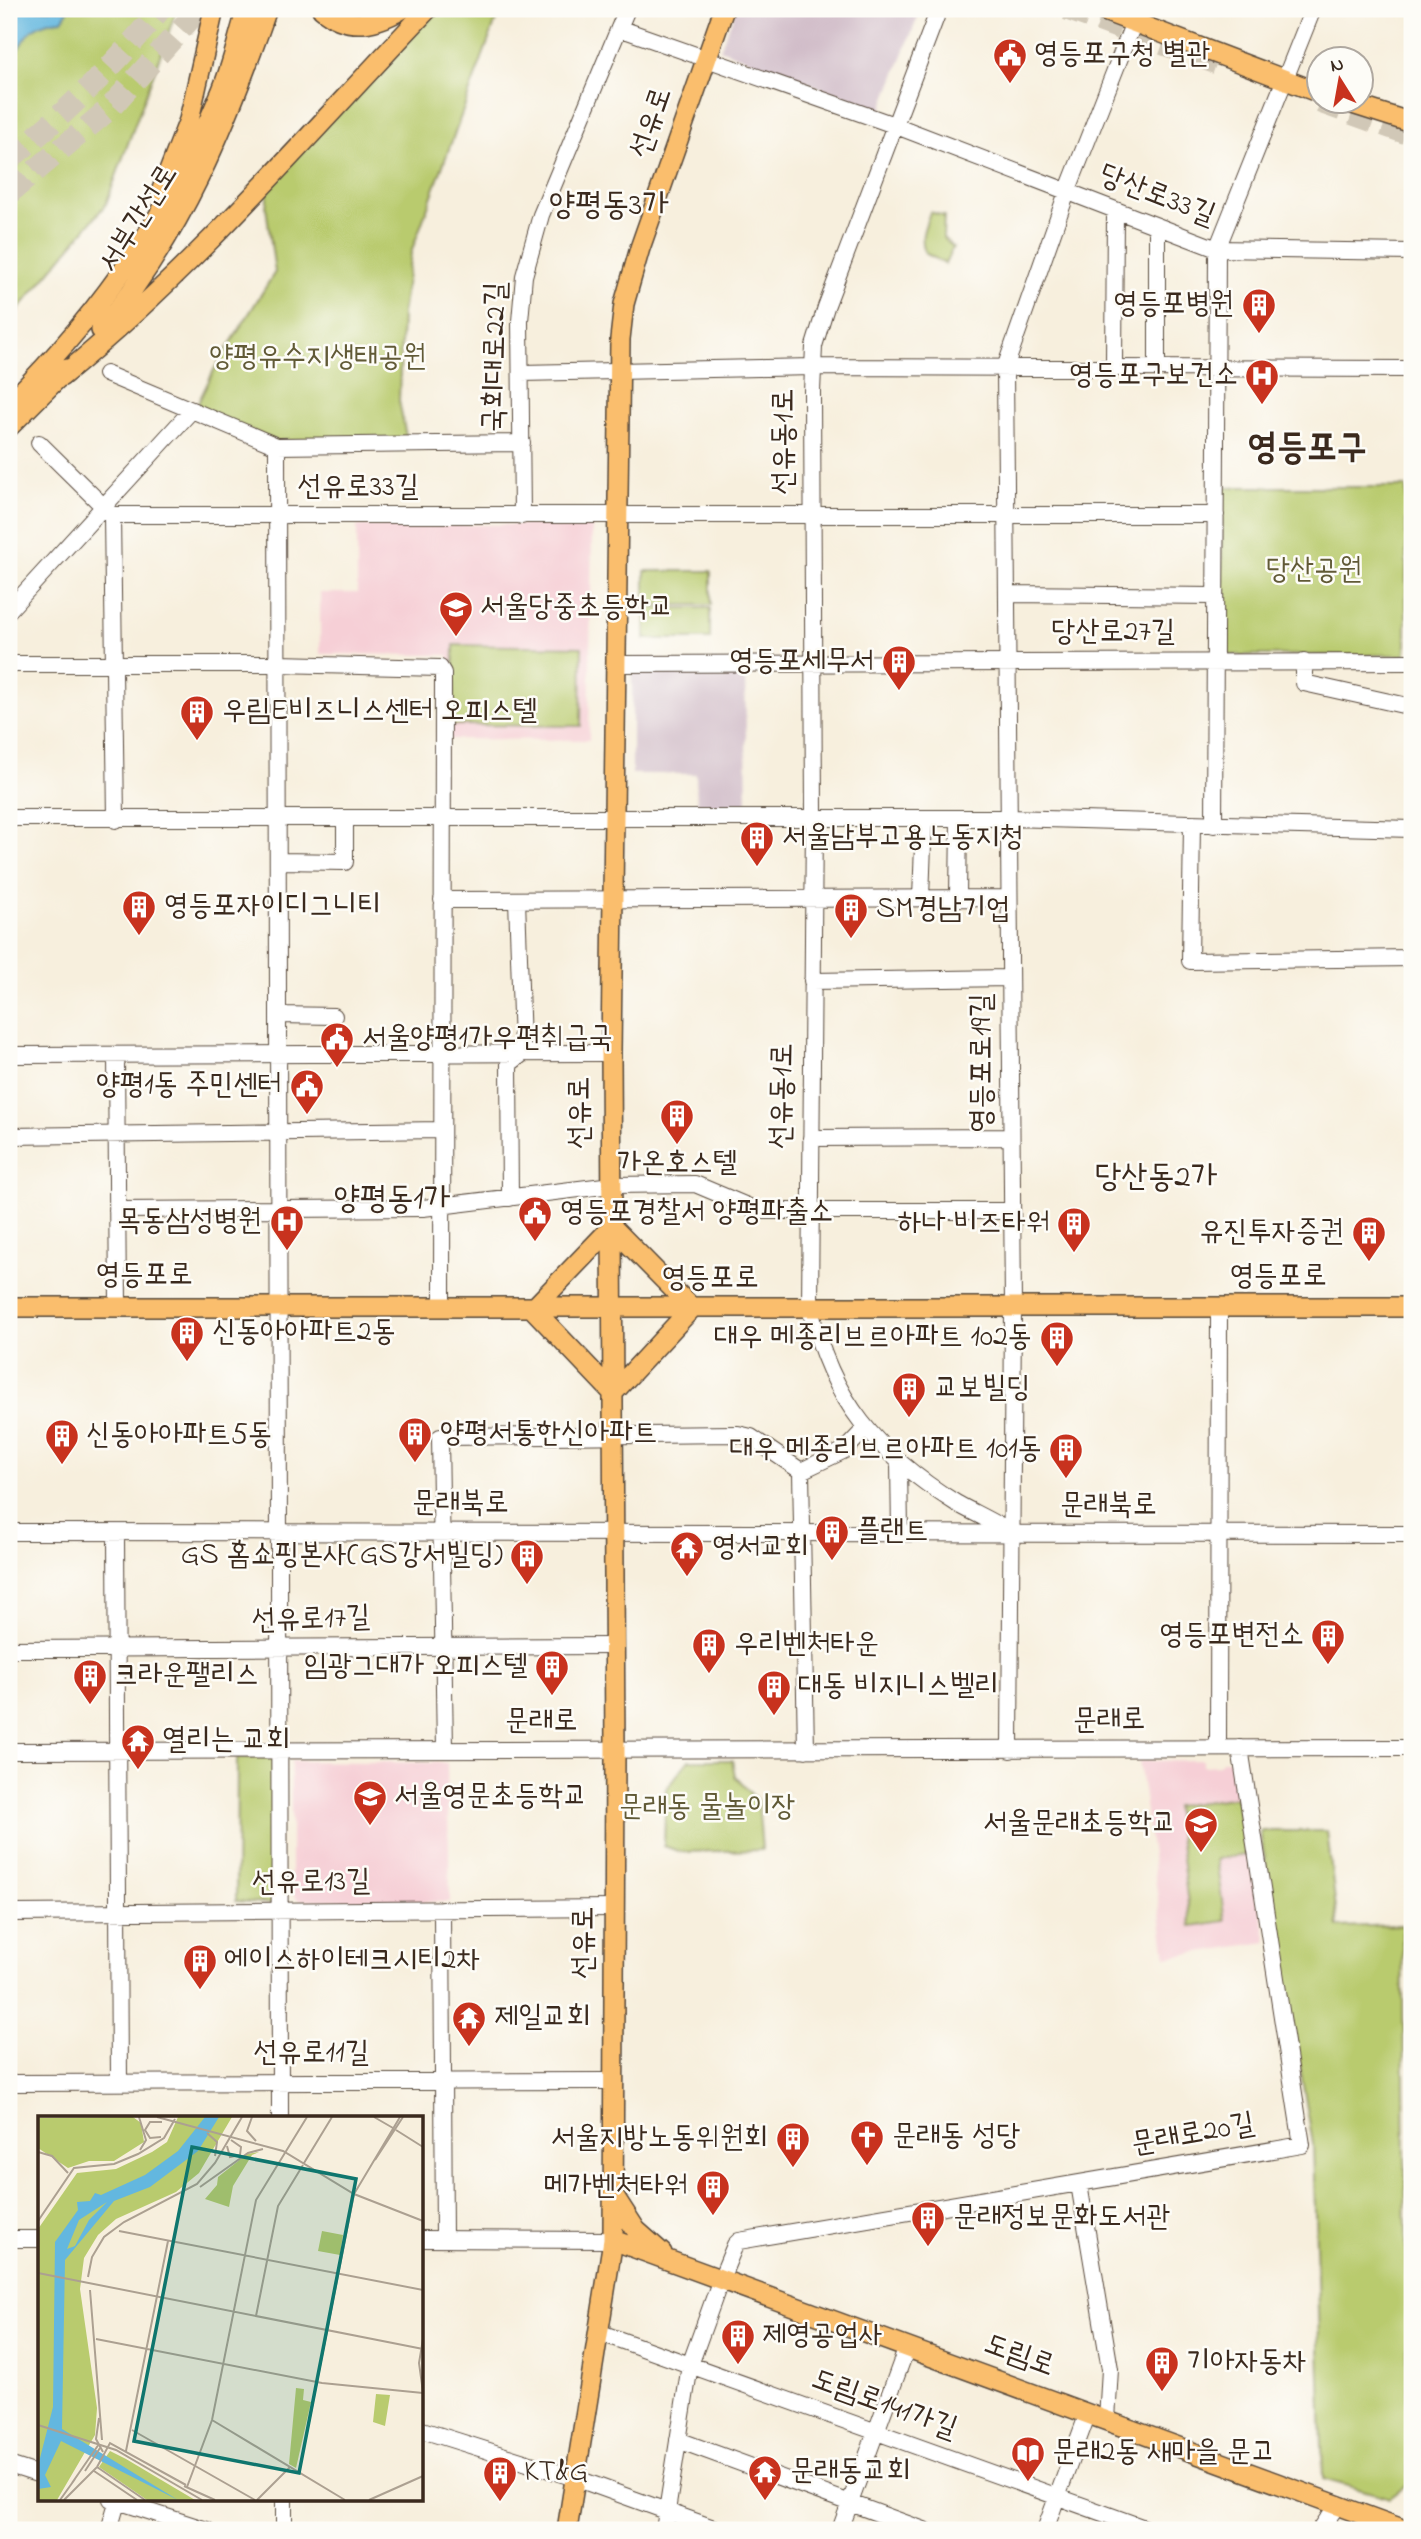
<svg xmlns="http://www.w3.org/2000/svg" width="1421" height="2539" viewBox="0 0 1421 2539" font-family="'Indie Flower','Poor Story',sans-serif">
  <rect width="100%" height="100%" fill="#fdfcf7"/>
  <filter id="ink" filterUnits="userSpaceOnUse"><feTurbulence type="fractalNoise" baseFrequency=".0143" numOctaves="2"/><feDisplacementMap in="SourceGraphic" scale="14" xChannelSelector="R" yChannelSelector="G"/><feConvolveMatrix kernelMatrix="1 2 1 2 8 2 1 2 1" color-interpolation-filters="sRGB"/></filter>
  <filter id="wash" filterUnits="userSpaceOnUse"><feTurbulence type="fractalNoise" baseFrequency=".00686" numOctaves="4" result="noise"/><feDisplacementMap in="SourceGraphic" scale="28" xChannelSelector="R" yChannelSelector="G"/><feGaussianBlur stdDeviation="1.57" result="paint"/><feColorMatrix in="noise" values="0 0 0 0 0 0 0 0 0 0 0 0 0 0 0 0 0 1.4 0 .05"/><feComposite in="paint" operator="in"/></filter>
  <g filter="url(#wash)">
    <rect width="100%" height="100%" fill="#f7efdd"/>
    <path fill="#f6cfd6" d="M592,524L589,740L448,739V655L320,654V593H357V526Z
      M1203,1760V1766L1219,1765L1223,1760H1233L1267,1942L1166,1957L1139,1761Z
      M291,1761L447,1763L450,1902L298,1900L291,1891Z"/>
    <path fill="#d1bdc9" d="M736,9H921L881,111L720,49Z
      M745,670L747,808L697,809L696,774H632V671Z"/>
    <path fill="#b9cb6e" stroke="#7a7a46" stroke-width="2" d="M9,9H177L106,204L9,321Z
      M434,9H500L411,253L402,313L399,401L407,441L277,442L196,407L214,370L275,272L266,207L269,182Z
      M930,212L944,216L943,238L953,247L945,264L925,253C919,235 925,228 930,212Z
      M1222,487H1406V655H1222Z
      M645,571H711V605H645Z
      M646,608H710V639H645Z
      M454,645L582,647L581,726L453,725Z
      M237,1758H275V1904L236,1901Z
      M689,1760H732L735,1776L758,1802L762,1850L681,1852L664,1846L666,1789Z
      M1237,1797L1245,1855L1216,1859L1225,1921L1191,1926L1175,1806Z
      M1260,1831H1327L1338,1927L1402,1925L1409,2474L1407,2485L1390,2498L1323,2479L1313,2144Z"/>
    <path fill="#63b7df" stroke="#4f707e" stroke-width="2" d="M9,9H69L62,20C29,22 25,38 9,64Z"/>
  </g>
  <g filter="url(#ink)">
    <g fill="none" stroke-linecap="round" stroke-linejoin="round">
      <path stroke="#d1c8b7" stroke-width="23" stroke-dasharray="23 11" stroke-linecap="butt" d="M1067,9L1225,66
        M1320,102L1412,135
        M9,159C64,115 116,65 160,9
        M9,193L109,109L199,9"/>
      <g stroke="#57483b" stroke-width="18">
        <path id="minor" d="M939,9L826,307L814,346L812,392L814,818L810,1308C831,1400 877,1454 956,1503C966,1509 1008,1529 1012,1534
          M619,28L894,125L1217,249L1412,252
          M1157,226V368
          M1114,368L1115,210
          M521,373L813,367L1412,369
          M106,374L277,446L522,443
          M39,443L112,515H1216
          M277,446L280,2117
          M112,515L116,820
          M522,516L520,321L524,276L541,215L627,9
          M1007,594L1215,596
          M9,610L191,411
          M1304,661V683L1412,707
          M9,664H279L440,668L443,673L442,1308
          M615,664L1412,662
          M9,818H1009L1412,829
          M1192,824L1190,961L1412,958
          M1214,825L1217,249L1313,9
          M279,861L345,862V820
          M921,898L924,818
          M958,898L959,818
          M442,900L1009,898
          M812,981L1010,978
          M279,1015L334,1016
          M9,1055L611,1053
          M116,1055L118,1306
          M9,1136L442,1130
          M811,1138L1011,1137
          M510,1198L509,1064L522,1054V1043L517,900
          M117,1210L423,1208L612,1185L695,1184L759,1211H1012
          M899,1463L900,1533
          M801,1471L806,1750
          M801,1471L845,1450L865,1429
          M9,1532L1412,1534
          M116,1533L119,2083
          M9,1649L615,1646
          M1218,1748L1219,1306
          M445,1750L440,1437L738,1434L751,1437L801,1471
          M1010,1750L1013,1307L1005,368L1067,192L1134,22
          M9,1751L1412,1748
          M442,1909L444,2239
          M9,1913L614,1908
          M9,2083L613,2081
          M1079,2184L1110,2369L1107,2420
          M9,2239H40
          M422,2239L613,2240
          M598,2332L1150,2530
          M422,2430L575,2478L719,2530
          M678,2440L924,2530
          M9,2465L40,2475
          M111,2499L207,2530
          M284,2499V2530
          M109,2530L118,2499
          M664,2530L690,2365L721,2279L735,2245L739,2241L1302,2145L1240,1748
          M840,2530L907,2347
          M1045,2530L1088,2413
          M1320,2530L1338,2504"/>
      </g>
      <g stroke="#57483b" stroke-width="22">
        <path id="major" d="M322,9C347,30 375,25 402,9
          M1099,9L1320,93
          M1346,102L1412,123
          M161,192L189,120L214,9
          M101,330C181,236 227,124 267,9
          M61,377C195,268 309,134 428,9
          M9,404C100,314 171,213 220,95C232,68 238,37 247,9
          M9,427L67,369
          M612,1227L692,1308L613,1393L533,1309Z
          M9,1307H1412
          M614,2196L636,2230L662,2253
          M613,2240L1405,2530
          M567,2530L613,2240L615,1750L611,1053L620,339L624,304L640,248L724,9"/>
      </g>
      <use href="#minor" stroke="#fff" stroke-width="16"/>
      <use href="#major" stroke="#fabe6d" stroke-width="19"/>
    </g>
  </g>
  <defs>
    <g id="civic-pin" transform="scale(1.75)"><path d="M0 17L-7.5 6A9.5 9.5 0 1 1 7.5 6Z" fill="#c8321e" stroke="#fdfcf7"/><path d="M-.6-6.5H3V-4.5H.6V-3L4-1V1h2V6H-6V1h2V-1L-.6-3ZM-1.2 2.5V6h2.4V2.5Z" fill="#fff"/></g>
    <g id="building-pin" transform="scale(1.75)"><path d="M0 17L-7.5 6A9.5 9.5 0 1 1 7.5 6Z" fill="#c8321e" stroke="#fdfcf7"/><path d="M-4-6H4V6H1V3H-1V6H-4ZM-2.5-4.3h1.7v1.8h-1.7ZM.8-4.3h1.7v1.8H.8ZM-2.5-1h1.7V.8h-1.7ZM.8-1h1.7V.8H.8Z" fill="#fff"/></g>
    <g id="hospital-pin" transform="scale(1.75)"><path d="M0 17L-7.5 6A9.5 9.5 0 1 1 7.5 6Z" fill="#c8321e" stroke="#fdfcf7"/><path d="M-5-5h3v3.5h4V-5h3V5h-3V1.5h-4V5h-3Z" fill="#fff"/></g>
    <g id="school-pin" transform="scale(1.75)"><path d="M0 17L-7.5 6A9.5 9.5 0 1 1 7.5 6Z" fill="#c8321e" stroke="#fdfcf7"/><path d="M0-5L7-2L0 1L-7-2ZM-4 1L0 2.5L4 1V4Q0 6-4 4Z" fill="#fff"/></g>
    <g id="temple-pin" transform="scale(1.75)"><path d="M0 17L-7.5 6A9.5 9.5 0 1 1 7.5 6Z" fill="#c8321e" stroke="#fdfcf7"/><path d="M0-6L5-2H3V0L6.5 2.5H4V6H1.5V3h-3V6H-4V2.5H-6.5L-3 0V-2H-5Z" fill="#fff"/></g>
    <g id="church-pin" transform="scale(1.75)"><path d="M0 17L-7.5 6A9.5 9.5 0 1 1 7.5 6Z" fill="#c8321e" stroke="#fdfcf7"/><path d="M-1.2-6h2.4v3.5h3.3v2.4h-3.3V6h-2.4V-.1h-3.3v-2.4h3.3Z" fill="#fff"/></g>
    <g id="library-pin" transform="scale(1.75)"><path d="M0 17L-7.5 6A9.5 9.5 0 1 1 7.5 6Z" fill="#c8321e" stroke="#fdfcf7"/><path d="M-6-4Q-3-5.5-.7-3.5V5Q-3 3-6 4ZM6-4Q3-5.5 .7-3.5V5Q3 3 6 4Z" fill="#fff"/></g>
  </defs>
  <g fill-rule="evenodd">
    <use href="#civic-pin" x="1010" y="55"/>
    <use href="#building-pin" x="1259" y="305"/>
    <use href="#hospital-pin" x="1262" y="376"/>
    <use href="#school-pin" x="456" y="608"/>
    <use href="#building-pin" x="899" y="662"/>
    <use href="#building-pin" x="197" y="712"/>
    <use href="#building-pin" x="757" y="838"/>
    <use href="#building-pin" x="139" y="907"/>
    <use href="#building-pin" x="851" y="910"/>
    <use href="#civic-pin" x="337" y="1039"/>
    <use href="#civic-pin" x="307" y="1086"/>
    <use href="#building-pin" x="677" y="1116"/>
    <use href="#civic-pin" x="535" y="1213"/>
    <use href="#hospital-pin" x="287" y="1222"/>
    <use href="#building-pin" x="1074" y="1224"/>
    <use href="#building-pin" x="1369" y="1233"/>
    <use href="#building-pin" x="187" y="1333"/>
    <use href="#building-pin" x="1057" y="1338"/>
    <use href="#building-pin" x="909" y="1389"/>
    <use href="#building-pin" x="415" y="1434"/>
    <use href="#building-pin" x="62" y="1436"/>
    <use href="#building-pin" x="1066" y="1450"/>
    <use href="#building-pin" x="832" y="1532"/>
    <use href="#temple-pin" x="687" y="1548"/>
    <use href="#building-pin" x="527" y="1556"/>
    <use href="#building-pin" x="1328" y="1636"/>
    <use href="#building-pin" x="709" y="1645"/>
    <use href="#building-pin" x="552" y="1667"/>
    <use href="#building-pin" x="90" y="1676"/>
    <use href="#building-pin" x="774" y="1687"/>
    <use href="#temple-pin" x="138" y="1741"/>
    <use href="#school-pin" x="370" y="1797"/>
    <use href="#school-pin" x="1201" y="1824"/>
    <use href="#building-pin" x="200" y="1961"/>
    <use href="#temple-pin" x="469" y="2018"/>
    <use href="#church-pin" x="867" y="2137"/>
    <use href="#building-pin" x="793" y="2139"/>
    <use href="#building-pin" x="713" y="2187"/>
    <use href="#building-pin" x="928" y="2218"/>
    <use href="#building-pin" x="738" y="2336"/>
    <use href="#building-pin" x="1162" y="2363"/>
    <use href="#library-pin" x="1028" y="2453"/>
    <use href="#temple-pin" x="765" y="2472"/>
    <use href="#building-pin" x="500" y="2473"/>
  </g>
  <g text-anchor="middle" dominant-baseline="central" stroke-width="5" stroke-linejoin="round" paint-order="stroke">
    <g font-size="30" fill="#3b2a1e" stroke="#fdfcf7" text-anchor="start">
      <text x="1034" y="55">영등포구청 별관</text>
      <text x="1234" y="305" text-anchor="end">영등포병원</text>
      <text x="1238" y="376" text-anchor="end">영등포구보건소</text>
      <text x="480" y="608">서울당중초등학교</text>
      <text x="874" y="662" text-anchor="end">영등포세무서</text>
      <text x="222" y="712">우림E비즈니스센터 오피스텔</text>
      <text x="782" y="838">서울남부고용노동지청</text>
      <text x="164" y="907">영등포자이디그니티</text>
      <text x="876" y="910">SM경남기업</text>
      <text x="362" y="1039">서울양평1가우편취급국</text>
      <text x="282" y="1086" text-anchor="end">양평1동 주민센터</text>
      <text x="677" y="1164" text-anchor="middle">가온호스텔</text>
      <text x="560" y="1213">영등포경찰서 양평파출소</text>
      <text x="262" y="1222" text-anchor="end">목동삼성병원</text>
      <text x="1050" y="1224" text-anchor="end">하나 비즈타워</text>
      <text x="1344" y="1233" text-anchor="end">유진투자증권</text>
      <text x="212" y="1333">신동아아파트2동</text>
      <text x="1032" y="1338" text-anchor="end">대우 메종리브르아파트 102동</text>
      <text x="934" y="1389">교보빌딩</text>
      <text x="440" y="1434">양평서통한신아파트</text>
      <text x="86" y="1436">신동아아파트5동</text>
      <text x="1042" y="1450" text-anchor="end">대우 메종리브르아파트 101동</text>
      <text x="856" y="1532">플랜트</text>
      <text x="712" y="1548">영서교회</text>
      <text x="503" y="1556" text-anchor="end">GS 홈쇼핑본사(GS강서빌딩)</text>
      <text x="1304" y="1636" text-anchor="end">영등포변전소</text>
      <text x="734" y="1645">우리벤처타운</text>
      <text x="528" y="1667" text-anchor="end">임광그대가 오피스텔</text>
      <text x="114" y="1676">크라운팰리스</text>
      <text x="798" y="1687">대동 비지니스벨리</text>
      <text x="162" y="1741">열리는 교회</text>
      <text x="394" y="1797">서울영문초등학교</text>
      <text x="1176" y="1824" text-anchor="end">서울문래초등학교</text>
      <text x="224" y="1961">에이스하이테크시티2차</text>
      <text x="494" y="2018">제일교회</text>
      <text x="892" y="2137">문래동 성당</text>
      <text x="768" y="2139" text-anchor="end">서울지방노동위원회</text>
      <text x="688" y="2187" text-anchor="end">메가벤처타워</text>
      <text x="953" y="2218">문래정보문화도서관</text>
      <text x="762" y="2336">제영공업사</text>
      <text x="1186" y="2363">기아자동차</text>
      <text x="1052" y="2453">문래2동 새마을 문고</text>
      <text x="790" y="2472">문래동교회</text>
      <text x="524" y="2473">KT&amp;G</text>
    </g>
    <g font-size="30" fill="#3b2a1e" stroke="#fdfcf7">
      <text transform="translate(652 123) rotate(-71)">선유로</text>
      <text transform="translate(1157 196) rotate(21)">당산로33길</text>
      <text transform="translate(139 219) rotate(-58)">서부간선로</text>
      <text transform="translate(496 357) rotate(-89)">국회대로22길</text>
      <text transform="translate(785 442) rotate(-90)">선유동1로</text>
      <text x="358" y="488">선유로33길</text>
      <text x="1113" y="633">당산로27길</text>
      <text transform="translate(983 1063) rotate(-90)">영등포로19길</text>
      <text transform="translate(783 1096) rotate(-89)">선유동1로</text>
      <text transform="translate(581 1113) rotate(-90)">선유로</text>
      <text x="144" y="1276">영등포로</text>
      <text x="1278" y="1277">영등포로</text>
      <text x="710" y="1279">영등포로</text>
      <text x="460" y="1504">문래북로</text>
      <text x="1108" y="1506">문래북로</text>
      <text transform="translate(311 1620) rotate(-2)">선유로17길</text>
      <text transform="translate(1109 1721) rotate(-1)">문래로</text>
      <text x="541" y="1722">문래로</text>
      <text transform="translate(311 1883) rotate(-1)">선유로13길</text>
      <text transform="translate(585 1943) rotate(-90)">선유로</text>
      <text x="311" y="2054">선유로11길</text>
      <text transform="translate(1193 2135) rotate(-10)">문래로20길</text>
      <text transform="translate(1019 2356) rotate(20)">도림로</text>
      <text transform="translate(884 2405) rotate(20)">도림로141가길</text>
    </g>
    <g font-size="30" fill="#615a36" stroke="#fdfcf7">
      <text x="318" y="358">양평유수지생태공원</text>
      <text x="1314" y="571">당산공원</text>
      <text x="707" y="1808">문래동 물놀이장</text>
    </g>
    <g font-size="33" fill="#3b2a1e" stroke="#fdfcf7">
      <text x="609" y="206">양평동3가</text>
      <text x="1156" y="1178">당산동2가</text>
      <text x="392" y="1200">양평동1가</text>
    </g>
    <g font-size="37" font-weight="bold" fill="#3b2a1e" stroke="#fdfcf7">
      <text x="1307" y="449">영등포구</text>
    </g>
  </g>
  <g transform="translate(38 2116)">
    <rect width="385" height="385" fill="#f7efdd"/>
    <path d="M95,1L103,7L106,26L76,45H51L30,52L0,32V2ZM140,1H194L161,57L138,76L78,103L60,119L46,142L42,173L59,292L57,319L19,384H0V113L39,57L78,53L114,36L129,26ZM221,36L214,39L195,70L191,91L167,83L179,69L180,61L209,38ZM284,115L305,119L302,139L280,135ZM258,272L266,273L265,284L273,286L258,352L251,348ZM338,278L352,279L347,310L335,306ZM72,335L88,343L157,384H109L61,351Z" fill="#b9cb6e"/>
    <path d="M167,1H181L160,35L112,71L76,85L27,144L24,313L140,384L23,325L7,359L13,371L0,373V350L15,291L17,126L40,94L39,86L52,85L57,77L63,79L107,59L140,35ZM69,86L51,104L37,130L29,133L41,104Z" fill="#63b7df" fill-rule="evenodd"/>
    <path fill="none" stroke="#aca091" stroke-width="2" d="M101,1L108,24L102,34M119,1L245,35L316,78L385,105M214,1L209,15L218,25M336,1L355,12M358,14L385,31M169,17L179,26L177,40M123,21L112,22L107,14L112,6H124M189,30L192,41L202,39L203,31L193,24M0,36L14,40L30,57M337,44L365,1M266,47L294,1M162,71L210,37L225,33M0,105L36,52L76,48L100,38L126,22L137,3M81,115L385,174M0,157L385,233M50,161L54,141L66,121L86,106L159,68L177,47L204,1M52,174L64,324M218,200L240,90L265,49M58,223L284,267L385,277M385,223L381,247L385,276M61,302L58,323L65,336M174,304L307,384M0,309L78,334L164,384M94,314L217,384M88,335L130,125M59,351L72,327L148,369M47,355L62,332M56,355L99,384M261,357L316,78L362,1M34,367L61,328M146,370L177,384M149,371L174,304L218,84L269,1M22,384L37,363M26,384L59,351L107,384M219,384L252,351M331,384L385,360"/>
    <path fill="#0f766e" fill-opacity="0.15" stroke="#0f766e" stroke-width="3.5" d="M154,31L318,63L261,357L96,325Z"/>
    <rect width="385" height="385" fill="none" stroke="#3b2a1e" stroke-width="3.5"/>
  </g>
  <rect width="1421" height="2539" fill="none" stroke="#fdfcf7" stroke-width="35"/>
  <g transform="translate(1340 80) rotate(349)"><circle r="33" fill="#fdfcf7" stroke="#afa8a0" stroke-width="2"/>
  <path d="M0-5L12 26L0 18L-12 26Z" fill="#c8321e"/>
  <text y="-10" font-size="19" font-weight="bold" text-anchor="middle" fill="#3b2a1e">N</text>
  </g>
</svg>
